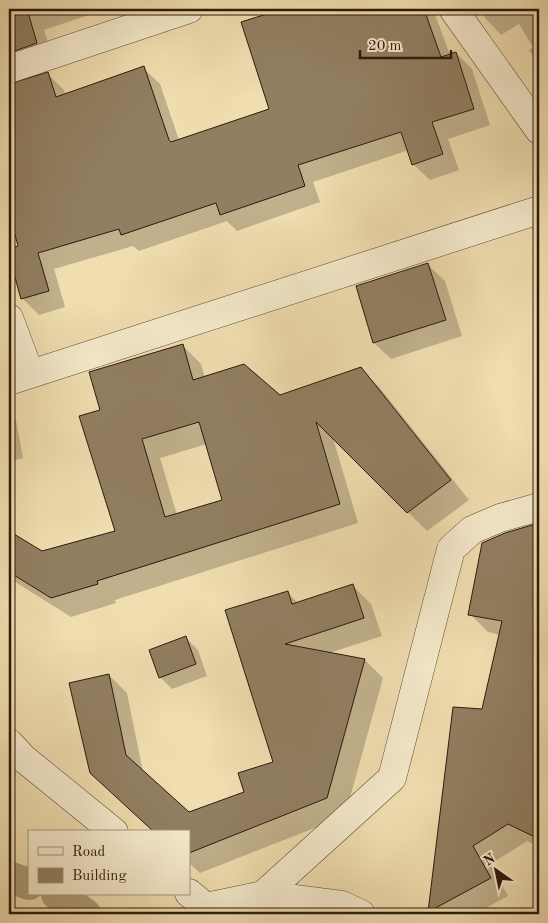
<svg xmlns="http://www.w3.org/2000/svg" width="548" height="923" viewBox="0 0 548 923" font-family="'Old Standard TT',serif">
  <rect width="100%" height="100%" fill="#f0deb0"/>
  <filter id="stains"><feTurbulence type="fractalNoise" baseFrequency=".004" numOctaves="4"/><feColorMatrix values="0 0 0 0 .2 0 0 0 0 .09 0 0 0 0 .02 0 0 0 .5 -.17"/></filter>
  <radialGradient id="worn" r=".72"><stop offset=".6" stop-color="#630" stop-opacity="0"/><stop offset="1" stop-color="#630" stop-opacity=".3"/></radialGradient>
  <path fill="#0003" fill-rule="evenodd" d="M9,9H107L44,30L53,59L10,82V85L48,74L64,90L66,95L143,68L160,84L179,140L271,110L243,23L287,9H433L450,55L456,53L472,69L490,125L448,139L459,170L430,180L413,164L409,150L313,182L320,202L237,231L227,221L139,251L133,246L54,269L65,307L39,315L22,298L9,251L20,247L9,209Z
    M479,9H539V65L529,50L533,47L519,24L501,35L486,19Z
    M539,68V82L533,72Z
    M539,87V101L532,91Z
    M428,265L445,281L462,336L391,359L374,343Z
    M182,345L201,364L205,378L279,396L361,369L380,388L469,500L427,531L333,438L358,523L115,600L116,603L71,617L9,578V532L42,553L117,531L101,410ZM207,444L223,501L177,515L160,458Z
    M9,413L16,420L23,458L9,462Z
    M539,524V847L527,841L491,864L508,896L475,914H432L429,912L454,708L483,711L500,635L488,632L470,614L506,534Z
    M353,586L371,604L382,636L329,653L365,660L383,678L345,816L200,873L189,863V832H154L91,772L109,675L127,693L143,772L189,814L246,792L274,762L287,592L298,603Z
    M186,638L198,650L207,676L172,689L160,677Z"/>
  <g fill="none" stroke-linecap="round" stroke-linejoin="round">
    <path stroke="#ad9b78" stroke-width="32" d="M9,877L29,884
      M57,894L85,914"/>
  </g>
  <path fill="#917f61" stroke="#2b190c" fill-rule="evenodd" d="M9,9H27L37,43L9,53Z
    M283,9H424L441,57L456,52L474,109L432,122L443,154L412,165L401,132L298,165L305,186L220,215L216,203L121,235L119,229L38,253L49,291L21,299L9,256V249L18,246L9,213V84L48,72L56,97L144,66L169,140L171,142L269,109L241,22Z
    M428,263L446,320L373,343L356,286Z
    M183,344L193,380L244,364L280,395L361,367L451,480L407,513L316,422L340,504L97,581L98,584L51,598L9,572V531L42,551L115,531L79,416L100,410L89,372ZM199,422L222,500L165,517L142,439Z
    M539,523V839L508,824L473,846L491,878L428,912L453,707L482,709L502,621L468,615L482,543L505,533Z
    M353,584L364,618L285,644L365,659L327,798L189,853V832H154L90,773L69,683L109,674L126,755L189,812L244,792L238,773L273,762L225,610L288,591L292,604Z
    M186,636L196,664L159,678L149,650Z"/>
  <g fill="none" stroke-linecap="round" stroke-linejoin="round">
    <g stroke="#5c4a35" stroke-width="29">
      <path id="minor" d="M453,9L539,130
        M9,69L189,9
        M9,318L30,374
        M9,381L539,210
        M9,743L23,758L114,832
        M189,893L206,907L263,895L342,905L361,914
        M250,914L263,895L392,778L451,549L472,530L500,518L539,507"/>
    </g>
    <use href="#minor" stroke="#f5eacc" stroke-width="28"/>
  </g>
  <rect width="548" height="923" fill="none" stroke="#f0deb0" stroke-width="30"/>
  <rect x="10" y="10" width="528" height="903" fill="none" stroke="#2b190c" stroke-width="2.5"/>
  <rect x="15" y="15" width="518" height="893" fill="none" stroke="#2b190c"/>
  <rect x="28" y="830" width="162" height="65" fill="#f5eacc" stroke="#a4967f"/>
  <rect x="38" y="847" width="25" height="8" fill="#f5eacc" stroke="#a4967f"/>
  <text x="72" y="856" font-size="15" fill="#2b190c">Road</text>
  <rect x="38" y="868" width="25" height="15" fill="#917f61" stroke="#a4967f"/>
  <text x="72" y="880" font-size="15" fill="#2b190c">Building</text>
  <g transform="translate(496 870) rotate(327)" stroke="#f5eacc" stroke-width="4" paint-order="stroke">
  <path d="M0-4L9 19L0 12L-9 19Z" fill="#2b190c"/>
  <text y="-8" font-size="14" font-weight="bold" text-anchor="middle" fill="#2b190c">N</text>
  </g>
  <path d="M360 50v8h91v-8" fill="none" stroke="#2b190c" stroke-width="2.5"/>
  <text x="368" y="50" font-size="15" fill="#2b190c" stroke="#f5eacc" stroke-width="4" paint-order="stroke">20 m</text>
  <rect width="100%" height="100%" filter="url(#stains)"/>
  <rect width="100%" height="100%" fill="url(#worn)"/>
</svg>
